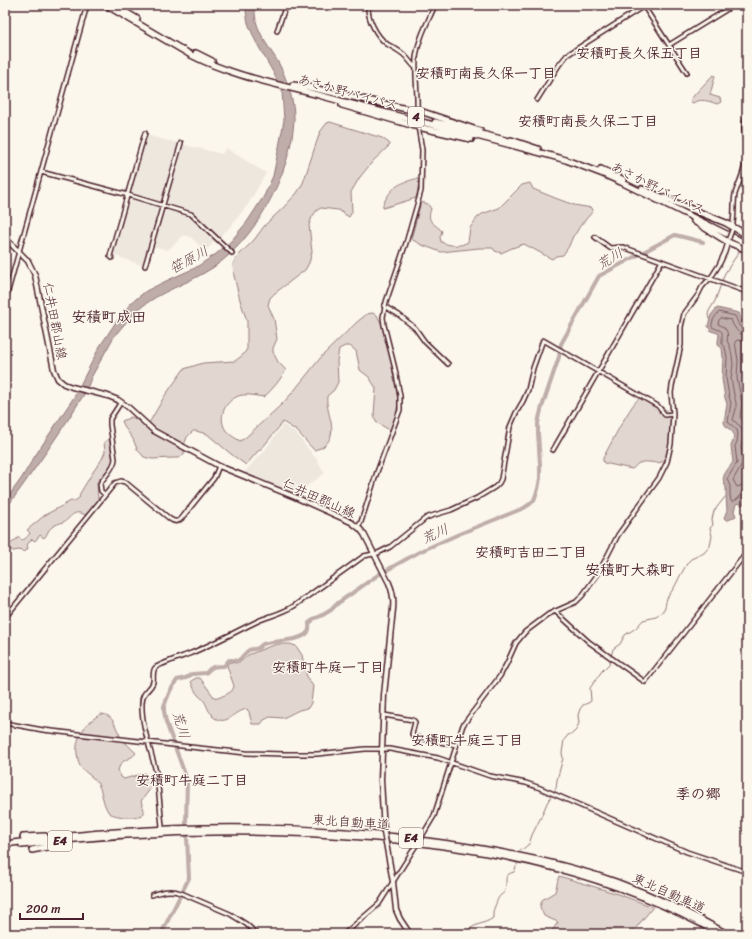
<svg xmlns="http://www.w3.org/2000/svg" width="752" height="939" viewBox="0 0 752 939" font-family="Sriracha,'Klee One',sans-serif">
  <rect width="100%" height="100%" fill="#fbf7ec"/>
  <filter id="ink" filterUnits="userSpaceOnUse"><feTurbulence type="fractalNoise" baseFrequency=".025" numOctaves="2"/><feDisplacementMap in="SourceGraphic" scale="8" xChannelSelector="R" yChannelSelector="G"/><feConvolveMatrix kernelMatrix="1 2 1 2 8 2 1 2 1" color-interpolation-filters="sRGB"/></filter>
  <g filter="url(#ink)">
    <path fill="#eee7de" d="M145,135L222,154L226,148L266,173L249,203L230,227L205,251L191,237L184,235L168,250L153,246L144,266L113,255Z
      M284,425L296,433L317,460L325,473L296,494L285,489L276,486L244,473L257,458L263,453L282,426Z"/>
    <path fill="#e2d7d0" stroke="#967b7e" d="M713,75L715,76L710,95L720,98L721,102L717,104C709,101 700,98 693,103L691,102V99L696,93Z
      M330,122L382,138L389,143L390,145L373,161L360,177L351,192L352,212L349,217L338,210L321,208L317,210L312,217L309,225L312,252L309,263L305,270L275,293L270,298L268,305L274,319L277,339L273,348V352L278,362L286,370C280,380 273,389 264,397C256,396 250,394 242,395C227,398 217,415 225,429C228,434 235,438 240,441L245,438L282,404L293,392L322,356L357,322L367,314L372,313L377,315L381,323L389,349L398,400L395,427L393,431L386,428L376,422L374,415L376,388L369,377L360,370L356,351L350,346H345L339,349L337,361L338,382L334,390L327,396C325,413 340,431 325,445C323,448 317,449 314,450L297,431L283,422L263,447L258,451L246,465L231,454L207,434L196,431H193L187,437L184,445V454L179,458H173L152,459L144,457L137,449L133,439L125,428L122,421L131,417C137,419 142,425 148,425L164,397L184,369L203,363L235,361L243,355L247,349V321L240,300L234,276L233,264L236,258L254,240L265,225L283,208L297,193L303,183L320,132L327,123Z
      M415,179H418L419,183L416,198L383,208V204C392,187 397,184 415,179Z
      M530,183L533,189L555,198L574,205L592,208L593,211L580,226L576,233L573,236L569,246L563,255L556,256L552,259L524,244L512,248L501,253L495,251L493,248H479L441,252L422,245L411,239L421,202L428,204L431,209C426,222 434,223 442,231L440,237L441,242C450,246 460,247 468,242L470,228L477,218L482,214L499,208L522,185Z
      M641,397C650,399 664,407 671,414V424L667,459C657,467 650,459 639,463C637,464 634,468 632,469L604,463L603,461V458C610,446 631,402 641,397Z
      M109,439L113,460L112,464L97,482L98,501L89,512L85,515C73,508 71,519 63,522C58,524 53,525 49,530C47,533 47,535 44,538L40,535L35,541L32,539L27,545L28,548L25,552L19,550L13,551L7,547L19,537L21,540C25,540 28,536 30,533L27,530L45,515L71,501H75L80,497L79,495L93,472L102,459L105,452L104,442Z
      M278,644H290L296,646L302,655L305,670L308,679L313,686L311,703L308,708L299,710L283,718L270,717L264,720L261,724H252L249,712L247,709C232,712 227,728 212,716L213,715C207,711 208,706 204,701C203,699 201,698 199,696C195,692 193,687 191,681L196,678H200L214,697L218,698C224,695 233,693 234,686L227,666L228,663L230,662L236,663L240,662L248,655L268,647Z
      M101,714C114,714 115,728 121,737C125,743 131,748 136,753C130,761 122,757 118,770L121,777L124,779L145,773L151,781V788L141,801L144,810V813C138,820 116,817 109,813C102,803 103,793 98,784C94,777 85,773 80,766C78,762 78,758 77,754C75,736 86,722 101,714Z
      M559,876L615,893L653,907L631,934H550L558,922L544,916L540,907L542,900L555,892Z"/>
    <path fill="#bfadaa" stroke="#907477" d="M245,5H254C255,10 255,16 256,21C260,36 270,49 278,62C286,76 295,103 294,119C292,173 253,247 204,273C178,288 150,295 130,318C124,325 117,332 112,340C105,352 99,364 92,376C89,383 87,390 83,396C59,435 32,473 5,510V501L21,479L33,459L74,397L100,346L116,322L131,303L146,291L166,281L195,268L216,254L231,241L247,222L264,196L273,176L279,147L284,120L282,91L274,74L255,40L248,23Z
      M717,308L739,313L742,323L747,329V493L744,495L746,502L742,505L739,503L736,504L734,511L736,516C731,518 728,523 724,518L727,510L726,496V487C719,477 727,471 733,462L731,446L733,441L734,434C731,429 725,428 724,422L727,404L725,398L722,379L723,357L722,348L718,345V341L719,335L718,333L711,331L708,326L711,315Z"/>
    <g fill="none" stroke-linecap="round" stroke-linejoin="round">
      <path stroke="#79585e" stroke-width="1" d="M747,331C738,330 738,321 735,316L719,312C715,316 711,322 712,327C725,333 722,329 722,343L725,347L727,357L726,378L729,396L731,403L728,422L737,430L738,434L737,442L735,446L737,463L727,479L730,486V495L731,501L733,502L739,498L742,491L744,490L747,489
        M747,336C738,335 734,327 731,320L721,318L719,320L718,324C726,327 729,332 727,341L730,346L732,356L733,365L731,378L734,395L736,403V409L733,420L741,427L743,434L742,442L741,448L743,459L742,464L733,480L737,487L743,485L747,484
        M747,342L737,340L735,342L738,360L737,378L742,403L740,417L747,426"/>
      <path stroke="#907477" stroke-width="1" d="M709,319L708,315L709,311L715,301L725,273L741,249
        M611,656L613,649L620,644L625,635L636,628L643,620L656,617L664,611L667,598L674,588L680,576L688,562L691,559L704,553L710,546L712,536L710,528L713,525L712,519L714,511L725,497
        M523,849L529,844L532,835L541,817L547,803L556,788L557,780L563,758L562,753L564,740L568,735L573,733L576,730L579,723L578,715L580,709L583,705L588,703L591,701L590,688L602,671L609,664L611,659
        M520,851L521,849
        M517,865V863
        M465,934C472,923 484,925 493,918C493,916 493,914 493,912C493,911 498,898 499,897C501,894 504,894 505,890C508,881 502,875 514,872L516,867"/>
      <path stroke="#bfadaa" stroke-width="4" d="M745,226H747
        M186,823L187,780L166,722L164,711V706L170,691L177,680L186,678L192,674L206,673C211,666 215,666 224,666L229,660H232L238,661C241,658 245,653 249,650C252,649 256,649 258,648C260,647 261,645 263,644C274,640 301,642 308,632C310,629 309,626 309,623L312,621L313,619L321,616L331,610L338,603L378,575L419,552L459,534L524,508L530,504L534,500L538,489L540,478V464L538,433V423L541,410L559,357L561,344L599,276L675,235L703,242
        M161,934L189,878L187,837"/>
      <g stroke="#4a1f2b" stroke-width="6">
        <path id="minor" d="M368,5C367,18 376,36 387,44C392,47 398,50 403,54C408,58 411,64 416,68
          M643,5L687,73
          M277,31L286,5
          M669,45L734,5
          M537,100L559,65L567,55L644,6
          M417,115C418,96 415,77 416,58C418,39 428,22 435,5
          M41,172L128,195L191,214L232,253
          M732,228C735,217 733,205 735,194C739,182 745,171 746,158C747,148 744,138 744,127C744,122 746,117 747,112
          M595,237L610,248L623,247L747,292
          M112,258L110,256L145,133
          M145,266L181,143
          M5,302L87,5
          M384,306L399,315L415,328L425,342L448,364
          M553,450L662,261
          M105,495L101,491L100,484C105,475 114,469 115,459L110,425V419L121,402
          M358,527L361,522L377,472L400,410V396L395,369L384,325L383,317L386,302L406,243L421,191L422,150L418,126
          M555,611L589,642L645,682L747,552
          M8,614L115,483L121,481L125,482L170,519C174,522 178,522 181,519L214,478L219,466
          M384,715L413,720L415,722L412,734L414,737L456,745
          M5,723L43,730L199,748L246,753L284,754H317L365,749H390L438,758L490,776L526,783L540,788L687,852L747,872
          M162,826C160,808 159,789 156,772C151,750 141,725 142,703C142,691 151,690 153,682C154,678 152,672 155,668C157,665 184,656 189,654C213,644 235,632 258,621C270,616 283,613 294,606L364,556L378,553L390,547L426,518L431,516L451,510L477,498L495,487L499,483L501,479L510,427L516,413L523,401L528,390L533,368L543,340L658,406L665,415L673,414
          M422,836L434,816L463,725L500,676L507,663L516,643L525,632L549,614L576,602L582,596L598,574L618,535L659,478L667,462L671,444L673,414L671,393L672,386L681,345V327L684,314L698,295L702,287L712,276L719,265L725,252L728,242
          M152,895C162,891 171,889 181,893L230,914L246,924L257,934
          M344,934L379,904L415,847"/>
      </g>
      <g stroke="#4a1f2b" stroke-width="7">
        <path id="major" d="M5,238L28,261L35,275L54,370L58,379L64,384L72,387L108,396L118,400L128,407L154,431L219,466L295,497L351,522L360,529L364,534L389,583C393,592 394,600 393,609L384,695L381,780L384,832
          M386,843L393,882L396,910L400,919L410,934"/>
      </g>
      <g stroke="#4a1f2b" stroke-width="8">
        <path id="highway" d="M106,5L191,55C232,76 277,84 322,96C403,118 485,137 566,160L603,174L621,182L747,244
          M114,5L137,19
          M196,53L212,61
          M293,85L308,87L407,109L417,110L480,131
          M342,105L418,127L471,139
          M435,122L513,142
          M511,140L538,149
          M601,169L624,180
          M642,189L726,223L747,235
          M694,221L728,242L747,250
          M23,837L45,836
          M5,844C42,839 79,834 116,832C225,824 335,827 442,843C501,851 560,862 616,882C655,896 692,914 727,934
          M22,845C140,830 258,828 377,838C499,850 612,873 720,934
          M32,850L67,843"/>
      </g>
      <use href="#minor" stroke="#fbf7ec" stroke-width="3"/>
      <use href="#major" stroke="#fbf7ec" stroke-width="4"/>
      <use href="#highway" stroke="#fbf7ec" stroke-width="5"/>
      <g stroke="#4a1f2b" stroke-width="6" stroke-linecap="butt">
        <path id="minor-bridge" d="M417,115V124
          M729,238L732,230
          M415,847L422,836"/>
      </g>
      <g stroke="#4a1f2b" stroke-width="7" stroke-linecap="butt">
        <path id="major-bridge" d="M384,832L386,843"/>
      </g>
      <use href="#minor-bridge" stroke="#fbf7ec" stroke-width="3"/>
      <use href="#major-bridge" stroke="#fbf7ec" stroke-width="4"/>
    </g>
  </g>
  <g text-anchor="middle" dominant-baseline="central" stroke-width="3" stroke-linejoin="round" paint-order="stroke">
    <g fill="#fbf7ec" stroke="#7f6065" stroke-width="1">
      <rect x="408" y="107" width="16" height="20" rx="3"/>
      <rect x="399" y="828" width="24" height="20" rx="3"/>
      <rect x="48" y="831" width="24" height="20" rx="3"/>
    </g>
    <g font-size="12" font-weight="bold" fill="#4a1f2b">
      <text x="416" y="117">4</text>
      <text x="411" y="838">E4</text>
      <text x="60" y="841">E4</text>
    </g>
    <g font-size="13" fill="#4a1f2b" stroke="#fbf7ec">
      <text transform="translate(348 92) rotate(15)">あさか野バイパス</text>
      <text transform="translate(658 188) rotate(26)">あさか野バイパス</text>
      <text transform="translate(55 321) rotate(79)">仁井田郡山線</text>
      <text transform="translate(319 498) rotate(24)">仁井田郡山線</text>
      <text transform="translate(351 822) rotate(4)">東北自動車道</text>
      <text transform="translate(669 893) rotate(24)">東北自動車道</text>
    </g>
    <g font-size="14" font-weight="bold" fill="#4a1f2b" stroke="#fbf7ec">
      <text x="639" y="53">安積町長久保五丁目</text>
      <text x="486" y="73">安積町南長久保一丁目</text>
      <text x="588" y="121">安積町南長久保二丁目</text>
      <text x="531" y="552">安積町吉田二丁目</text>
      <text x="328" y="667">安積町牛庭一丁目</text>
      <text x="467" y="740">安積町牛庭三丁目</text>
      <text x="192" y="780">安積町牛庭二丁目</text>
    </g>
    <g font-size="14" font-style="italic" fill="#6d4a51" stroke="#fbf7ec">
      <text transform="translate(610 259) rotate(-31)">荒川</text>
      <text transform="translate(189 260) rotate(-29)">笹原川</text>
      <text transform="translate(435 534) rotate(-24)">荒川</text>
      <text transform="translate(181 725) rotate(74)">荒川</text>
    </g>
    <g font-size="15" font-weight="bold" fill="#4a1f2b" stroke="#fbf7ec">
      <text x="109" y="317">安積町成田</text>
      <text x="630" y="570">安積町大森町</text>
      <text x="698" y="794">季の郷</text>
    </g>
  </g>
  <rect width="752" height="939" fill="none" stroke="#fbf7ec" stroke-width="20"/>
  <rect x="10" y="10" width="732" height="919" fill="none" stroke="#4a1f2b" stroke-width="1.5" filter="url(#ink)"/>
  <path d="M20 913v6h63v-6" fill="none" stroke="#4a1f2b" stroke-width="2"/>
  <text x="26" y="913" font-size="12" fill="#4a1f2b" stroke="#fbf7ec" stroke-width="3" paint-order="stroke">200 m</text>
</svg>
